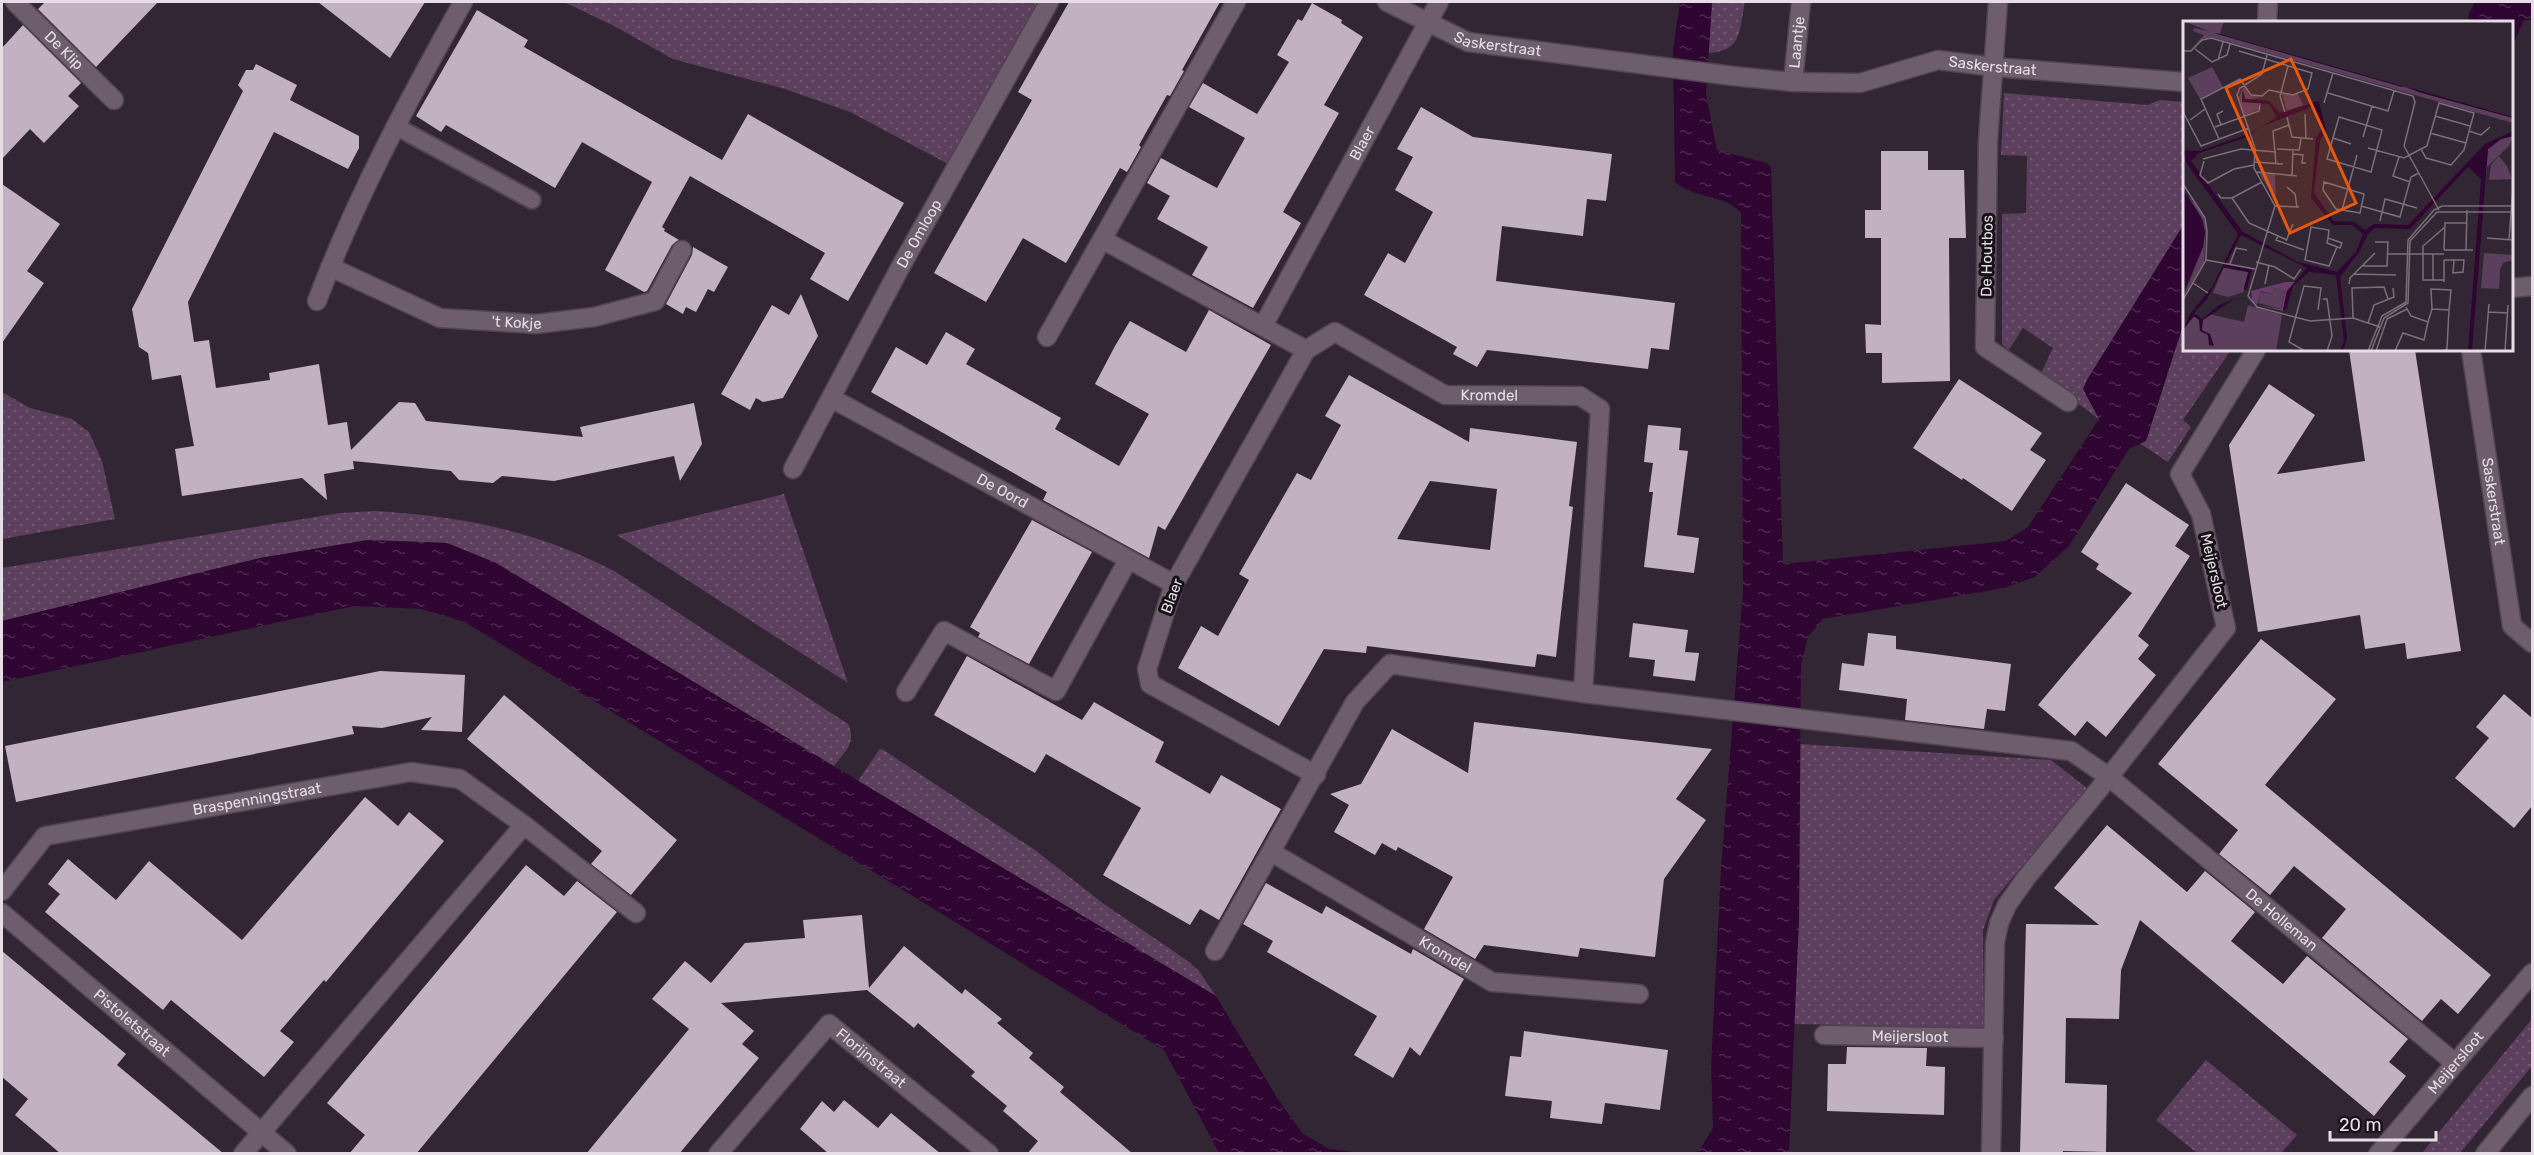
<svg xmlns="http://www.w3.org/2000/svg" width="2534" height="1155" viewBox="0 0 2534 1155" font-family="Rubik,sans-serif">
  <defs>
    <pattern id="grass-dots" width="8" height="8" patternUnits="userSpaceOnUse" patternTransform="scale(1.5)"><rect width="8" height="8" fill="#5c3e5d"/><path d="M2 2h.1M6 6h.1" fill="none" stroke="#735974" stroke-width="1.8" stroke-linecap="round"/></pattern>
    <pattern id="water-ripples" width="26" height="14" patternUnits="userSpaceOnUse" patternTransform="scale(1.5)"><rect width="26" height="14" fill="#2f0532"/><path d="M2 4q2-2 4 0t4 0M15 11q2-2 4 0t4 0" fill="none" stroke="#4d2950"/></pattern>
  </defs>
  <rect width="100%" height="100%" fill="#332634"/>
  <path fill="url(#grass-dots)" d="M564,2H1041L950,165L850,112L785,89L673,59L614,26Z
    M1712,2H1745C1739,30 1743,51 1708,53Z
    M2004,93L2147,105L2160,100L2184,102V224L2087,380L2084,390L2099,419L2040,375L2053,348L2023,328L2008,351L2002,344V214L2026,213L2027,156L2001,155Z
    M2184,322V350H2231L2183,420L2191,427L2168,462L2139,443L2146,441Z
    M2,392L30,408L72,419L89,432L102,461L115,519L2,539Z
    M784,494L848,683L617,535Z
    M375,511C463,516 538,531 616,572L848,724C857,743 845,751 834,766L496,563L447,543L368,540L260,558L2,621V568L340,513Z
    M1800,744L2051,760L2087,788L1994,900L1983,930L1984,1028L1793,1024L1799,919Z
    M882,749L1035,850L1104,904L1188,961L1199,971L1216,996L858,781L879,750Z
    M2532,1019V1066L2460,1153H2422Z
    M2206,1060L2297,1135L2281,1153H2197L2156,1120Z"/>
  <path fill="url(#water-ripples)" d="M1680,2H1712L1706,94L1717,150L1767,163L1771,167L1783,564L2006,541L2028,527L2099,419L2083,389L2087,380L2184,224V322L2146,441L2129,449L2069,546L2035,577L2004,588L1823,619L1808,637L1801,665L1799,919L1789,1153H1693L1699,1151L1713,1128L1711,1067L1721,868L1743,591L1741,213C1725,194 1694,199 1675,182L1673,50Z
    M2475,2H2532V20H2524L2512,47V22H2468L2469,13Z
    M368,540L447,543L496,563L1216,996L1276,1096L1302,1133L1329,1149L1362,1153H1219L1164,1050L465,622L421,609L354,606L2,682V621L260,558Z"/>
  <path fill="#c2b1c2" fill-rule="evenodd" d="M45,2H158L96,67L38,9Z
    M318,2H425L390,58Z
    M1069,2H1220L1182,70L1184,71L1170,96L1167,95L1139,145L1141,147L1127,172L1120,168L1066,263L1023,238L986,302L934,273L1032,100L1018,92Z
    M1312,3L1342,20L1341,23L1363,37L1324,105L1339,113L1283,212L1301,223L1253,308L1192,275L1208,247L1157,219L1170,196L1147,183L1161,158L1217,188L1245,138L1189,107L1203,83L1257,114L1289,62L1277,55L1298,19L1302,21Z
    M477,10L528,40L524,47L722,160L748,114L904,203L848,301L810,279L825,253L690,176L662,227L665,229L664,231L679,240L672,245L647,291L644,292L605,270L652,182L582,142L555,188L446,125L441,132L416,116Z
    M23,25L81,83L68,96L79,106L44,143L30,129L2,159V48Z
    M256,64L297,85L290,100L359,136V148L348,169L274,132L188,302L194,342L209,340L216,388L270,380L269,373L319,364L328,425L347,422L351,450L399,402L415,403L426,421L583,437L580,427L694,403L702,444L680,481L674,456L554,481L502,476L493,483L459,480L451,471L353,461L354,469L324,474L327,500L302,478L182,496L175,449L194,446L181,375L152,380L148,353L139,347L132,309L243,91L238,85L246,70H253Z
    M1421,107L1473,137L1612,154L1606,201L1587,199L1583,236L1502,226L1496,281L1675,303L1669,350L1651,348L1648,369L1487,350L1477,367L1453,354L1457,347L1364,295L1388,253L1405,263L1433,212L1395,190L1413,157L1397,149Z
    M1881,151H1928V170H1964L1966,238H1949L1950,381L1882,383V353H1866L1865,324L1881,325V238H1865V210H1881Z
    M2,184L60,224L27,271L44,283L2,343Z
    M693,247L728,267L714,292L708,289L696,312L686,307L683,314L666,304L692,255Z
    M801,294L818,336L783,398L763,402L756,398L750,410L721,394L772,305L789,315Z
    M1209,310L1271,345L1165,530L1158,526L1149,558L1043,500L1047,492L871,392L896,347L927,365L946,332L975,349L966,364L1061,418L1055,429L1119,466L1149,414L1095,384L1115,346L1130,321L1186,352Z
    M2349,350H2415L2461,651L2407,659L2405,643L2365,649L2360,615L2258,632L2229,445L2269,384L2315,415L2277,474L2365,461Z
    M1349,375L1469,442L1470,428L1577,442L1569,506L1573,507L1556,657L1537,654L1535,667L1367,646L1366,653L1324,649L1279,726L1178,668L1201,626L1218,636L1249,580L1239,574L1297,473L1311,480L1341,425L1325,416ZM1430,481L1497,489L1490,550L1397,539Z
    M1959,379L2042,433L2030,450L2046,460L2012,511L1963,478L1962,480L1913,448Z
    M1648,425L1681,428L1679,450L1688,451L1677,535L1699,538L1694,573L1644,567L1653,492H1649L1653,463L1644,462Z
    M2126,483L2189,525L2175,546L2190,556L2138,636L2149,645L2138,659L2156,675L2106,737L2087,721L2075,736L2038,705L2132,593L2096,569L2099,564L2081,552Z
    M1032,520L1092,552L1029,664L978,637L980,633L970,627Z
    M1633,623L1688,630L1685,652L1699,653L1695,681L1653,676L1655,660L1629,657Z
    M1868,633L1896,636V649L2011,664L2005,711L1987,709L1984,729L1905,720L1907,699L1839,690L1842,663L1864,666Z
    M2261,639L2336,699L2265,785L2491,975L2458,1014L2441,999L2422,1021L2322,938L2346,909L2294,866L2270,895L2219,854L2238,830L2158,764Z
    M967,656L1082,720L1094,702L1164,742L1155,762L1210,794L1221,775L1281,809L1219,920L1200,909L1190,925L1103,875L1141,808L1046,754L1035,773L934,715Z
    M380,671L465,675L462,732L421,730L432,717L382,728L352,726L354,734L16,802L5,746Z
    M2504,694L2532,718V806L2514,828L2455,778L2489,738L2476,727Z
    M504,695L677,840L631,895L591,864L602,851L467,739Z
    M1474,722L1712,749L1676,799L1706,820L1664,879L1655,957L1580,948L1578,957L1484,945L1475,959L1424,929L1453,877L1398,847L1396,851L1382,843L1375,855L1334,832L1349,805L1330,794L1361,784L1392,729L1468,773Z
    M365,797L398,826L409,812L444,841L326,982L324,980L280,1031L294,1042L264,1077L171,1000L163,1010L45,912L60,894L48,884L68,859L116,900L149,861L242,940Z
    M2107,825L2187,892L2205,871L2255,912L2231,941L2283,984L2307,956L2408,1039L2389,1062L2406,1076L2374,1116L2140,920L2121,970L2119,1019L2066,1018L2065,1083L2107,1085L2106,1152L2063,1151V1154H2020L2026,924L2099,925L2054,888Z
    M526,865L564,896L577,881L617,912L416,1154H349L365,1135L327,1103Z
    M1266,883L1322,914L1326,906L1411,954L1413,949L1464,979L1420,1056L1410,1047L1393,1078L1354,1055L1377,1016L1267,952L1273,941L1243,924Z
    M862,915L869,988L904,946L962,994L965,989L1002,1019L997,1023L1033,1053L1029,1058L1064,1087L1060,1092L1133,1154H1027L1038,1141L1003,1111L1007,1106L971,1076L975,1072L918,1023L914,1028L867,990L721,1003L754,1031L742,1044L759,1058L679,1154H586L689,1029L652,999L685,961L711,983L745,943L805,938L803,920Z
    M2,951L126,1054L117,1065L224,1154H61L15,1115L28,1099L2,1077Z
    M1524,1031L1668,1050L1660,1110L1605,1103L1602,1124L1550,1118L1552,1101L1505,1096L1510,1056L1521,1057Z
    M1847,1047L1927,1048L1926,1066L1945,1067L1944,1115L1827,1111L1828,1064H1846Z
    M844,1100L878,1128L891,1113L941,1154H829L800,1129L822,1101L834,1112Z"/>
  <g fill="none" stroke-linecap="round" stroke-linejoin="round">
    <g stroke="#504450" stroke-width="20">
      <path id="lane" d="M395,126L532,200"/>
    </g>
    <g stroke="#504450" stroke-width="21">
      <g id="street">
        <path id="s1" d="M15,2L114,100"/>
        <path id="s2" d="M1387,2L1468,42L1733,76L1793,82L1860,83L1938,60L1995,67L2184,82"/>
        <path d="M1998,2L1988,140L1985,347L2068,402"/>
        <path d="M2267,22L2268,2"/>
        <path id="s3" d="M1793,82L1801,2"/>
        <path id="s4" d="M1103,240L1306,350L1335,332L1445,395L1580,396L1600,409L1583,693"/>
        <path id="s5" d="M330,267L440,318L536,324L594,317L655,301L682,250"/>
        <path d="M2512,288L2532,286"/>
        <path d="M317,301C356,197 409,99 463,2"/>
        <path id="s6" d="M1263,326L1439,2"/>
        <path d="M1047,337L1236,2"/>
        <path d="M1306,350L1174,584L1147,669L1150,684L1316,775"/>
        <path id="s7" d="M2471,350L2512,626L2532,643"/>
        <path id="s8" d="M831,398L1174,584"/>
        <path id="s9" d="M793,469L901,266L1049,2"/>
        <path d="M906,692L944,631L1056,691L1128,560"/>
        <path d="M524,825L636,913"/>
        <path id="s10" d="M1271,852L1492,982L1639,994"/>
        <path id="s11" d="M2,891L45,836L411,772L460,779L524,825L243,1154"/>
        <path id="s12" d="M2,913L287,1154"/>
        <path id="s13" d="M1215,951L1355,702L1390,664L1583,693L2071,751L2109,777L2455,1063"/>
        <path id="s14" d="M1824,1035L1994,1038"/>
        <path id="s15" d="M718,1154L829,1024L989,1154"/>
        <path d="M1991,1154L1995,943L1999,923L2007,905L2026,878L2109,777L2226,628L2201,514L2180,474L2256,350"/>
        <path id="s16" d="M2378,1154L2532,973"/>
      </g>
    </g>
    <g stroke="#504450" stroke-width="21">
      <path id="secondary" d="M2485,1154L2532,1096"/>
    </g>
    <use href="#lane" stroke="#6d5d6d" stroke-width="16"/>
    <use href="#street" stroke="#6d5d6d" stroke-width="18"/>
    <use href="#secondary" stroke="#6d5d6d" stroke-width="18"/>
  </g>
  <g text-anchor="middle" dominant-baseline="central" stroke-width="6" stroke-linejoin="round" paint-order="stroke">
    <g font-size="15" fill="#e6dde6" stroke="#171117">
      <text stroke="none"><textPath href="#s2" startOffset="120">Saskerstraat</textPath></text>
      <text stroke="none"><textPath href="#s3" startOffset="40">Laantje</textPath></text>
      <text stroke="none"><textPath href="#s1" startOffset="69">De Klip</textPath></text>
      <text stroke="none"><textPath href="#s2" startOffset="621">Saskerstraat</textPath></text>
      <text stroke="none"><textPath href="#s6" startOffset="208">Blaer</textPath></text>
      <text stroke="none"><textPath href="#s9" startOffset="267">De Omloop</textPath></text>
      <text transform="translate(1987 256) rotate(-89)">De Houtbos</text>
      <text stroke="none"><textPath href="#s5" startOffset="198">'t Kokje</textPath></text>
      <text stroke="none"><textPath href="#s4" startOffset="436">Kromdel</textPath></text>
      <text stroke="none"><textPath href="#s8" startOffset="195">De Oord</textPath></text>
      <text stroke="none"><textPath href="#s7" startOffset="153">Saskerstraat</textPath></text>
      <text transform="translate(2214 571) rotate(77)">Meijersloot</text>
      <text transform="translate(1172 596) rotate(-69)">Blaer</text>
      <text stroke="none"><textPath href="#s11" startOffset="285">Braspenningstraat</textPath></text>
      <text stroke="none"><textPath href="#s13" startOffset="1294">De Holleman</textPath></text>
      <text stroke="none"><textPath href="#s10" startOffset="202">Kromdel</textPath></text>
      <text stroke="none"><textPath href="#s12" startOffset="170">Pistoletstraat</textPath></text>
      <text stroke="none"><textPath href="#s14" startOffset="86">Meijersloot</textPath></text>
      <text stroke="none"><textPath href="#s15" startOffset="225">Florijnstraat</textPath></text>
      <text stroke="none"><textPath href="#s16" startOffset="120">Meijersloot</textPath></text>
    </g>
  </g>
  <g transform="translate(2183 21)">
    <rect width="330" height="330" fill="#332634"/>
    <path d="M0,0H41L37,13L31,12L330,97V102L28,16L19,18L7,29L21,14L10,10L11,7L26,10ZM29,46L40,66L17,78L5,57ZM61,65L67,75L78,76L63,79L59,70V81H78L76,88L61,95L55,78ZM99,73H115L120,84L104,90ZM330,115L326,125L304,146L300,183L305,128L318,118ZM316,135L324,145L329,158L306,159L308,144ZM76,152L92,153L93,181L87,170ZM4,174L18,190L23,204L21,242L0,277L20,226L22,211L20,199ZM301,232L330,234V239L320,242L317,249L316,268L298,267Z" fill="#5c3e5d"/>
    <path d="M102,261H112L104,270L100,290L75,284L98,288L102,270L91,267L89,273L78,270L74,284L69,279L68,270Z" fill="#693d6b"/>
    <path d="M41,245L66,251L61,271L45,276L30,272Z" fill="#5c3e5d"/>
    <path d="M91,267L102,270L98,288L75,282L78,271L89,273ZM65,284L99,294L93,330H0V309L9,295L19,299L26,293L61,301Z" fill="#5c3e5d"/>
    <path d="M31,12L37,13L219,65V66ZM224,66L330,96V97L235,71ZM60,69L62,78L86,80L97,92L136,80L143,110L137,119L131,172L151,200L171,201L182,209L191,203L225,204L302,123L330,110V115L318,118L305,128L289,330H285L298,158L285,146L227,208L192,207L185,213L177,230L157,256L164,317L160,330H157L161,320L153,254L126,251L110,265L103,289H100L104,270L124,247L58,214L24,278L11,292L19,298L36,284L53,277L20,299L19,309L27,313L31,325L26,324L25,314L17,310L16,299L11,295L0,309L7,293L29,266L55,213L4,143L0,129L16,130L66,113L94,96L86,83L59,81ZM129,86L139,107L133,117L128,177L150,204H169L180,213L173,231L154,251L115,241L60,211L8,140L16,132L67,115L75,107ZM0,168L18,196L22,211L20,226L0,272Z" fill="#2f0532" fill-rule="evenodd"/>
    <path fill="none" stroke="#2f0532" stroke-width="3" d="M41,245L67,250L62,269"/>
    <path fill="none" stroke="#7b6f7b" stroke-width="1.5" d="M12,28L29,41L44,34L47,23M0,30H8L19,19L28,17L230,75L232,81L221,125L256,189M84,34L79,53L57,67L54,74L72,127L71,147L92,185L65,275L74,286L127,300L170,297L197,306M35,39L40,21M145,72L205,90L211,70M141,82L150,52M0,91L18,125L66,107M102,91L97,75L105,45M122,93L123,118M252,95L287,105M104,96L109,116L130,118M156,96L199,109L188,151L144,138ZM7,99L22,88M38,104L34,93L40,90M32,106L76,90L77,84M286,110L298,114L307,106M247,112L283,122M180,116L189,85M150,117L168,123M36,118L18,78L57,58L68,74L79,75L86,69L110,74L125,68L129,52L56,30M185,127L221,137L238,128L244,125L256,82L291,92L281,129L268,144L243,137L238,128M94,128L116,129L118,118M110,133L120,134L119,142H123M216,136L210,155L227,161M20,138L58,128L93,131M21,140L17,154L25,162L51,148L71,144M71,141L100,143M93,143L90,110L106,104M74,151L114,155M109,154L110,130M141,161L181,173L177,192L153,188L140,169ZM0,163L22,197L24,210L23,239L0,279M104,166L112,173L114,186M35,173L38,177H49L79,161M49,177L66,202L104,219M92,185L116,186M178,185L217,196L228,156L236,152M159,189L174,134M197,200L202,178L234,187M95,215L93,219L121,229M145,217L144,222L157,227L159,222L145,217L146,209L128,206L122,239L146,245L154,226M304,217L330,219M326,219L330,165M103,220L110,203M261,229L262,202H284M261,229H290M283,229L284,189M205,233H261M23,239L72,248M261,239H281L280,251L270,252L271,239M73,241L92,246L111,258L118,248M47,243L53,227L64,229M180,245H204L205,221H192M171,253L213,254M250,259V233M261,259H240V225L262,206M261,261V239M10,262L25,272M82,263L86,244M166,263L167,257L192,232M140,278H144L149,315L144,330M223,286L228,295L245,301L249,288L266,289L264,328L260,330M249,288L248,268L268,269L266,289M306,291L325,292M170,297L169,267L201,266L205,278M185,302L191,284L211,276L210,267M122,330L106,321L121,265L138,267L135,289M185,330L199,295L223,281L225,219L251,189L259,185H330M188,330L201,297L225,282L227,220L254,191H330M193,330L204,298L224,288M212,330L220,312L241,319L245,301M302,330L306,283M322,330L325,284"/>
    <path fill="#e8590c" fill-opacity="0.15" stroke="#e8590c" stroke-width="3" d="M108,38L173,182L107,212L43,67Z"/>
    <rect width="330" height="330" fill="none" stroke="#e6dde6" stroke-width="3"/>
  </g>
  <rect width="2534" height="1155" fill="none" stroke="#e6dde6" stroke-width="6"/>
  <path d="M2330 1131v9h106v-9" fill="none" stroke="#e6dde6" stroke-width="3"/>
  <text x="2339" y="1131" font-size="18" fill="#e6dde6" stroke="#171117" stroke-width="4.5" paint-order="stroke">20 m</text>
</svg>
